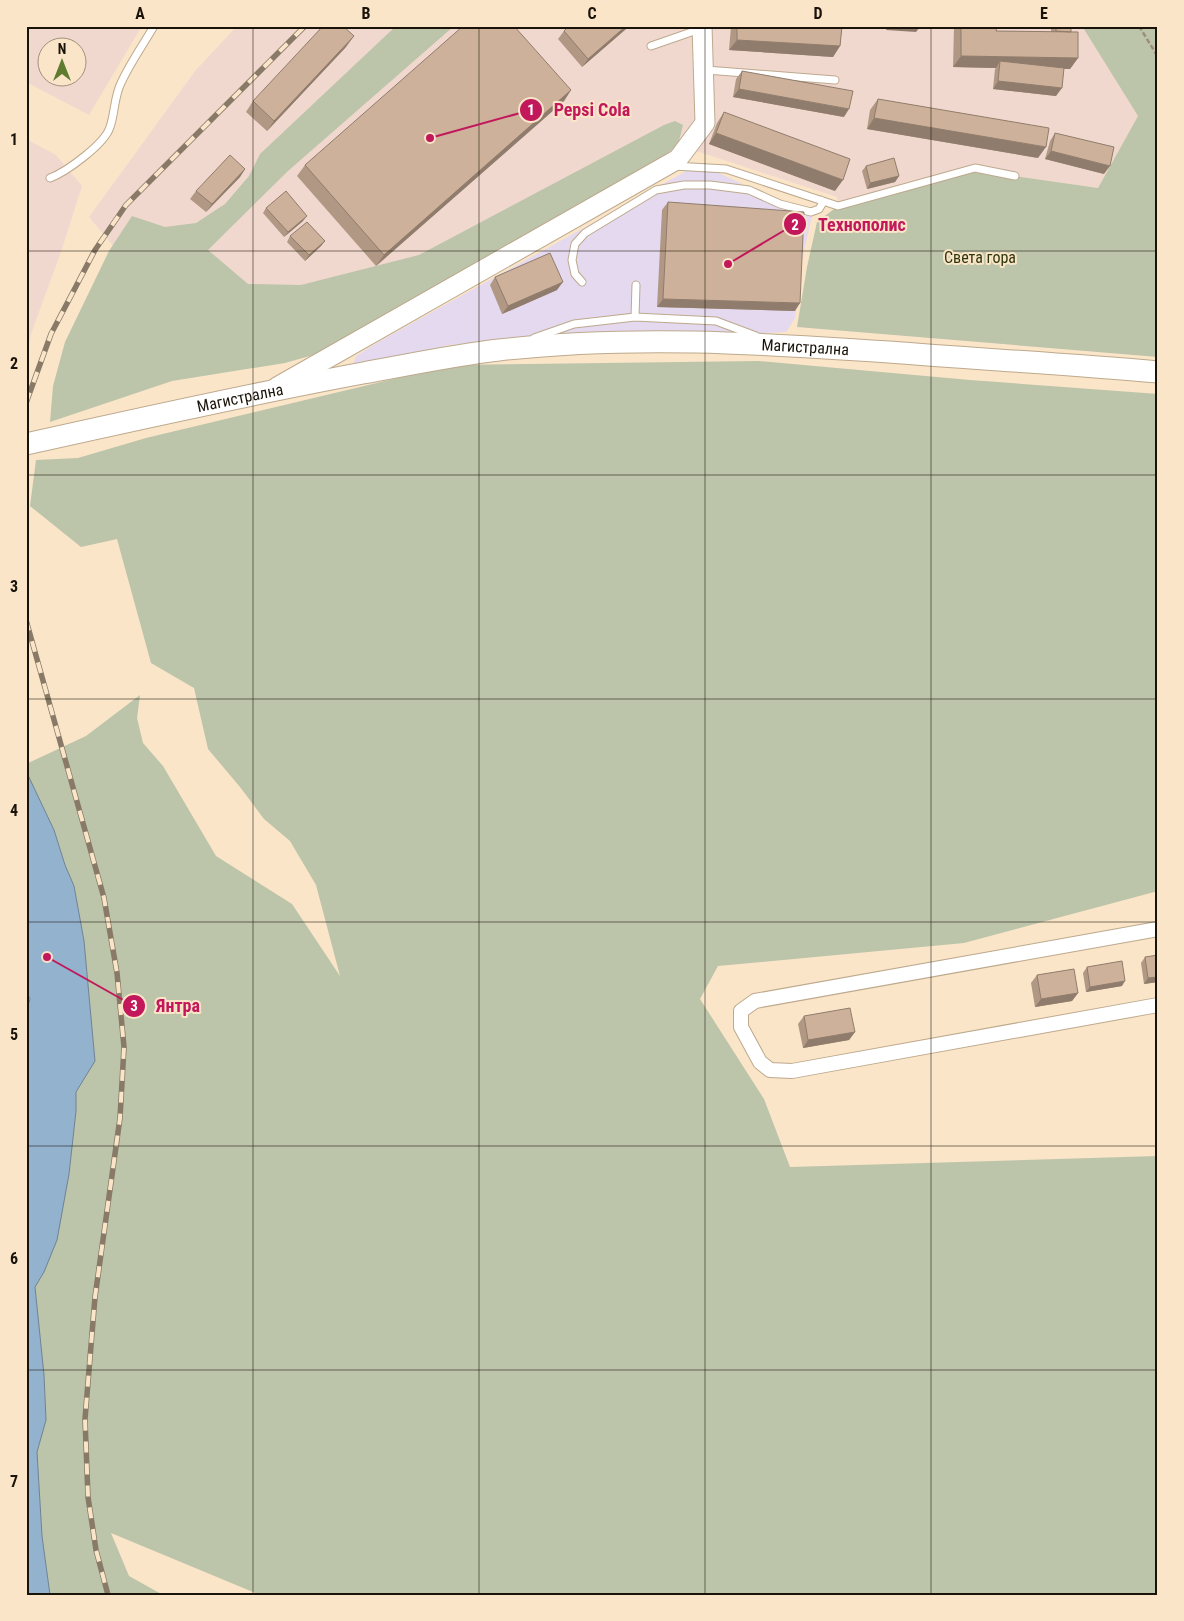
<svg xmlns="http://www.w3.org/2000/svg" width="1184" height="1621" viewBox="0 0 1184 1621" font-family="'Roboto Condensed',sans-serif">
  <rect width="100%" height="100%" fill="#fae5c8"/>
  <path fill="#e4d9ee" d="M699,164L812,216L801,264L795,318L786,332L717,335L624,334L448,345L374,365L353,364L356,356L380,341Z"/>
  <path fill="#f1d8cf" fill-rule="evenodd" d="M26,26H142L89,115L26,82ZM48,48H78V78H48Z
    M237,26H1082L1138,116L1098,188L1015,176L838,206L837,197L678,145L495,222L272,329L150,290L89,217L195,71Z
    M26,139L56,155L82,186L61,252L31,334L26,363Z"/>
  <path fill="#bcc4aa" d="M396,26H454L288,171L208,250L248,284L301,285L419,255L664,125L675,121L683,125L678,145L660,159L338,348L285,363L172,381L50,422L53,386L65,342L109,251L132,216L165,227L196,223L225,204L249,176L260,154Z
    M1082,26H1158V357L797,327L807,267L817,222L838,206L975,168L1015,176L1098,188L1138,116Z
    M758,361L970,380L1158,394V891L964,943L718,966L700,999L764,1099L790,1167L1158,1156V1595H260L111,1533L129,1576L163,1595H50L42,1536L37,1452L46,1420L44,1375L35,1287L44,1272L69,1174L76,1111V1092L95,1061L84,941L74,886L65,865L54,830L26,771V764L86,736L140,695L137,718L143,743L163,766L216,856L292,904L340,976L316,885L290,841L264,819L240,787L208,749L194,688L151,663L117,539L81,547L30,506L36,460L78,458L146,438L452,365Z"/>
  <path fill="#93b2cd" stroke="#6f8292" d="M26,771L54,830L65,865L74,886L84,941L95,1061L76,1092V1111L69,1174L57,1240L44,1272L35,1287L44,1375L46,1420L37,1452L42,1536L50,1595H26V1061C30,1054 27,1050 26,1042C25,1028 25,1012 30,999L26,991Z"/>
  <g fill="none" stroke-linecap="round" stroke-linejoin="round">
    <g stroke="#bda98d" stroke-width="9">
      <path id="lane" d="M651,46L700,29
        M706,70L835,80
        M674,166L726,169L838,206L975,168L1015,176
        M50,178C66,172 105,144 110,127C115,113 114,97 121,83C130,63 143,45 154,26
        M582,282L575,274L572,260L575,244L585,233L656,190L684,185H710L749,190L780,204L811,212L819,209L822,204L821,200
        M635,317L636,285
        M534,338L574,324L635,317L716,321L756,336"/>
    </g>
    <g stroke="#bda98d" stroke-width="16">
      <path id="street" d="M1158,929L755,1001L741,1011V1027L760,1062L770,1070L792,1071L1158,1005"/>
    </g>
    <g stroke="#bda98d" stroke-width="21">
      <path id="secondary" d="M277,387L678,159L705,123L702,26"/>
    </g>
    <g stroke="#bda98d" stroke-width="23">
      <g id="primary">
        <path id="s1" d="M26,444C138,419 250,394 363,373C408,365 454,355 499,350C629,335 759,343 889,352C978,359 1068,364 1158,372"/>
      </g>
    </g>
    <path stroke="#9d8d78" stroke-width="2.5" stroke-dasharray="5 2.5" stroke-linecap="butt" d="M1139,26L1158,57"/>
    <use href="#lane" stroke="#fff" stroke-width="7"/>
    <use href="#street" stroke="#fff" stroke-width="14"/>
    <use href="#secondary" stroke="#fff" stroke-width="19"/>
    <use href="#primary" stroke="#fff" stroke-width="21"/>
    <g stroke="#887a67" stroke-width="5.5">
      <path id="rail" d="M26,403L51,334L95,250L126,205L305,26
        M26,620L104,898L117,973L124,1047L120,1118L95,1297L85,1419L88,1497L96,1550L108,1595"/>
    </g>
    <use href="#rail" stroke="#fae5c8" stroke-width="4" stroke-dasharray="11" stroke-linecap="butt"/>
  </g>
  <path fill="#b09884" d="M731,26H842L840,46L833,57L729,50Z
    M954,26H997L996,31L1051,32V26H1071V32L1078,58L1070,69L1064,68L1056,96L993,89L995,69L996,68L953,67Z
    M626,29L582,67L558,39L564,31Z
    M346,47L267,131L246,112L253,101Z
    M742,71L844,117L733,97L736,79Z
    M571,90L564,101L376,266L297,176L305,165Z
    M878,99L1038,158L867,129L870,110Z
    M724,112L835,191L709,144L717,123Z
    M1055,133L1104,174L1045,159L1050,141Z
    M866,166L899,176L895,182L867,189L862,171Z
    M245,169L240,177L206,212L190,199L196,191Z
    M668,202L795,311L657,307L662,210Z
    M266,208L303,221L284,237L263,213Z
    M290,236L325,241L321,246L305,261L287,242Z
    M495,277L557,290L502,314L490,285Z
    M1145,957L1158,982L1144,984L1141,963Z
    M1087,967L1122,986L1086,992L1083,973Z
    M1037,975L1078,993L1072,1001L1035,1007L1031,983Z
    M804,1016L855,1032L849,1040L803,1048L798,1024Z"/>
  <path fill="#907c6c" d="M626,26H628L626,29L582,67L588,59Z
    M888,26H913L920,27L916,32L886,30Z
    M354,36L346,47L267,131L274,121Z
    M737,40L840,46L833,57L729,50Z
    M961,56L1078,58L1070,69L1000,68V61L996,68L953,67Z
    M998,81L1062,88L1056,96L993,89Z
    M739,89L849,109L844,117L733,97Z
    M571,90L564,101L376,266L384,255Z
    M874,118L1046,147L1038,158L867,129Z
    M716,133L843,180L835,191L709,144Z
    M1051,151L1110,166L1104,174L1045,159Z
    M245,169L240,177L206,212L212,204Z
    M899,176L895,182L867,189L870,183Z
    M307,216L303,221L284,237L288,232Z
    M325,241L321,246L305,261L309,255Z
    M563,282L557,290L502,314L508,306Z
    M663,299L800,303L795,311L657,307Z
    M1158,977V982L1144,984L1148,978Z
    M1125,981L1122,986L1086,992L1090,987Z
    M1078,993L1072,1001L1035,1007L1041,999Z
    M855,1032L849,1040L803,1048L808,1040Z"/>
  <path fill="#cdb19a" stroke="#907c6c" d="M323,26H343L354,36L274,121L253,101Z
    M463,26H514L571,90L384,255L305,165Z
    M569,26H626L588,59L564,31Z
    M737,26H842L840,46L737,40Z
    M961,26H997L996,31L1078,32V58L961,56Z
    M1056,26H1071V32L1056,31Z
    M1000,61L1064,68L1062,88L998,81Z
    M742,71L853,91L849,109L739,89Z
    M878,99L1049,128L1046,147L874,118Z
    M724,112L850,159L843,180L716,133Z
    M1055,133L1114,147L1110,166L1051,151Z
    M230,155L245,169L212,204L196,191Z
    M894,158L899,176L870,183L866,166Z
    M286,191L307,216L288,232L266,208Z
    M668,202L804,212L800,303L663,299Z
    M307,222L325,241L309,255L290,236Z
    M550,253L563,282L508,306L495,277Z
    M1158,955V977L1148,978L1145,957Z
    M1122,961L1125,981L1090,987L1087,967Z
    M1074,969L1078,993L1041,999L1037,975Z
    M850,1008L855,1032L808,1040L804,1016Z"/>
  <path fill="none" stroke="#1a1309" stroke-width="1" stroke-opacity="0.55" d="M253,26V1595M479,26V1595M705,26V1595M931,26V1595M26,251H1158M26,475H1158M26,699H1158M26,922H1158M26,1146H1158M26,1370H1158"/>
  <g text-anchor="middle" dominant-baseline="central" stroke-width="4" stroke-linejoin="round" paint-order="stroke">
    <g font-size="16" fill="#2c360b" stroke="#fae5c8">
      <text x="980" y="257">Света гора</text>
    </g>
    <g font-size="16" fill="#1a1309" stroke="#fae5c8">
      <text stroke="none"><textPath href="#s1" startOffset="789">Магистрална</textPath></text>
      <text stroke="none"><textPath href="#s1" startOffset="219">Магистрална</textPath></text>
    </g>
  </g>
  <path fill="none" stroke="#c2185b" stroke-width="2" d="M430 138L531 110M728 264L795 224M47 957L134 1006"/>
  <g fill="#c2185b" stroke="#fae5c8" stroke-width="2">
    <circle cx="430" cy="138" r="5"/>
    <circle cx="728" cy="264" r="5"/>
    <circle cx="47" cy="957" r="5"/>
    <circle cx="531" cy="110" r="12"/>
    <circle cx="795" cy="224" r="12"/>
    <circle cx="134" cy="1006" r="12"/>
  </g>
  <g font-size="15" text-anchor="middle" font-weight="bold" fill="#fff">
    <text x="531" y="115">1</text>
    <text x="795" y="230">2</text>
    <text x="134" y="1011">3</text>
  </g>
  <g font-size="18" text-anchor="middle" font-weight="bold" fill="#c2185b" stroke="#fae5c8" stroke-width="4" stroke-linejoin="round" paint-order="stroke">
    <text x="592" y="116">Pepsi Cola</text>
    <text x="862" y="231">Технополис</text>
    <text x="178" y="1012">Янтра</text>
  </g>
  <rect width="1184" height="1621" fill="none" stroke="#fae5c8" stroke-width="55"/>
  <g transform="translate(62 62)"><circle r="24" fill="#fae5c8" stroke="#a0917c"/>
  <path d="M0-4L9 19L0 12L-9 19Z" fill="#5f7b30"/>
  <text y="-8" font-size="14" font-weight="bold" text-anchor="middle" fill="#1a1309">N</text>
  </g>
  <rect x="28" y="28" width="1128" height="1566" fill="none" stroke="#1a1309" stroke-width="2"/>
  <g font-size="16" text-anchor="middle" font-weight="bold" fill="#1a1309">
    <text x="140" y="19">A</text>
    <text x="366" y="19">B</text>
    <text x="592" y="19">C</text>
    <text x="818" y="19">D</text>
    <text x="1044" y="19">E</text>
    <text x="14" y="145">1</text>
    <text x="14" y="369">2</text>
    <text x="14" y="592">3</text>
    <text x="14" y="816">4</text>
    <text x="14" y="1040">5</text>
    <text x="14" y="1264">6</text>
    <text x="14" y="1487">7</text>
  </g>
</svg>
